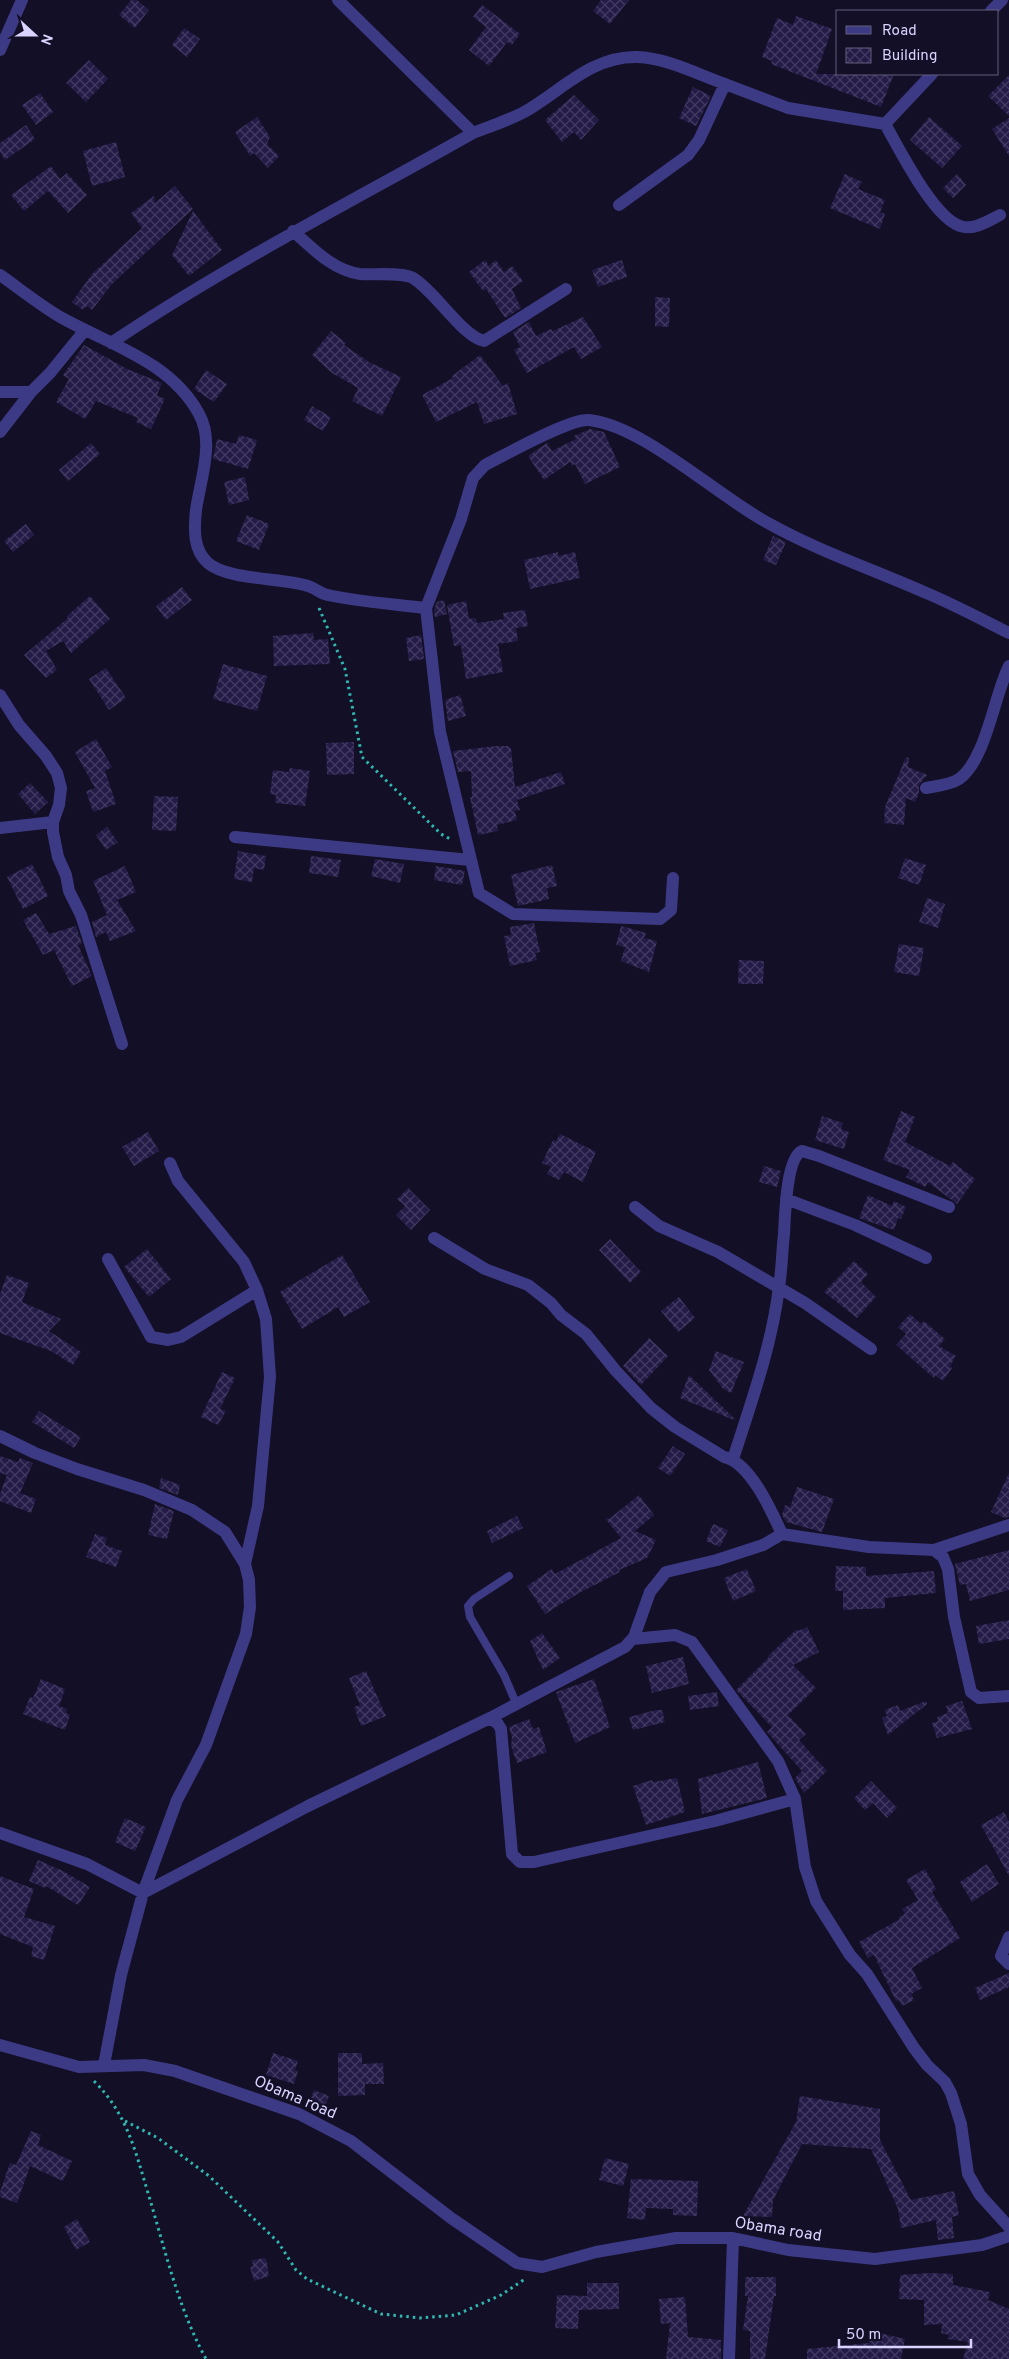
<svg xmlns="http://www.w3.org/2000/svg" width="1009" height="2359" viewBox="0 0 1009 2359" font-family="Overpass,sans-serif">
  <defs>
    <pattern id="building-cross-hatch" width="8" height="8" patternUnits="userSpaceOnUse" patternTransform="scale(1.25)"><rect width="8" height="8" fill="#241b47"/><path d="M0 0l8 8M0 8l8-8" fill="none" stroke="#433b63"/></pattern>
  </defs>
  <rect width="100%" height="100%" fill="#130f26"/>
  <path fill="url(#building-cross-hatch)" d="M131,0H137L149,10L135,28L119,15Z
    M601,0H629L610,24L593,11Z
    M482,5L520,34L512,45L507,42L489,66L469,50L486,27L473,17Z
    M796,16L832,29L816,74H894L881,107L771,64L772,61L762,57L777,18L793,25Z
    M184,28L200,39L187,57L172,45Z
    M89,60L108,79L86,102L66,83Z
    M1009,75V116L988,96Z
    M693,87L711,96L696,126L679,118Z
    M40,93L53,112L36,125L22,105Z
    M574,95L599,120L581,140L574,132L562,142L545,120Z
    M257,117L270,137L267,144L279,156L268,168L254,153L250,156L235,132Z
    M929,117L962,146L942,168L910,140Z
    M1009,118V156L992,129Z
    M26,125L35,139L5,160L0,152V143Z
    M116,142L125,177L92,186L83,151Z
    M51,166L60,179L67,173L87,195L68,213L48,191L24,211L11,195Z
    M845,174L862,182L858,189L885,200L880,212L885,214L880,229L830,208Z
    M957,174L966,185L953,198L943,188Z
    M175,186L193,209L112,284L92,310L87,306L83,310L72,302L92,274L142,228L131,213L154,196L155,203Z
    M193,211L222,250L189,276L172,255Z
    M485,260L489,266L496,260L504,272L512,266L523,281L512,289L521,308L505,318L486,289L483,291L469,272Z
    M622,260L627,277L598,287L592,270Z
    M655,297L670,298L669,327L655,326Z
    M583,317L602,347L581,359L574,347L527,373L514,350L520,347L513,332L529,322L536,336L551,329L553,331Z
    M331,331L346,343L344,345L369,362L401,377L382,416L352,401L358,388L332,373L312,355Z
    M84,345L127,369L162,383L157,395L165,399L151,429L136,422L138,418L96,401L85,419L56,402L69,379L63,375Z
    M480,355L503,386L508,383L517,414L484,424L477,402L436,422L422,395L453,378L452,376Z
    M206,370L227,384L214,402L194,389Z
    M312,406L331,417L323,431L304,420Z
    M590,429L604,432L620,467L585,484L575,464L572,466L570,462L544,480L528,456L547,443L552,451L576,439L574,436Z
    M239,435L257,440L248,469L213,459L217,439L236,444Z
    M91,443L100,454L68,481L59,470Z
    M245,477L249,500L229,505L224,482Z
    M247,515L269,524L259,550L236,541Z
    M26,524L34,535L13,552L4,541Z
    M773,536L786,542L776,565L763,560Z
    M558,552L559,556L575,552L580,578L530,589L524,560Z
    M182,587L192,600L166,620L156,606Z
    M90,596L110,619L71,653L63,641L46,651L57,670L46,678L24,655L68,618L67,616Z
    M444,600L447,614L435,617L434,609L437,602Z
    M466,601L469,619L476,618L477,623L504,619L503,613L525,610L528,626L516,628L518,641L498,644L503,672L466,679L461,645L454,646L447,605Z
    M313,633L314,640L328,639L330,664L274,666L273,636Z
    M421,635L424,659L409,661L406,638Z
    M223,664L267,676L257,711L213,699Z
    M106,668L126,698L109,710L89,679Z
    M460,695L466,716L448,721L445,700Z
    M96,739L112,767L105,771L116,804L93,812L86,791L95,788L75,752Z
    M354,742V774L327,775L326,743Z
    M497,746H509L511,749L515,787L561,772L565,784L517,800L520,810L515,811L517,820L497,825L498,831L478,835L470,797H472L471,771L458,772L453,751Z
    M906,757L909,758L908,767L927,775L919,785V793L915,802L906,798L904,825L884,823L885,807Z
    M290,768L310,771L305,806L275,803L276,795L270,794L273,770L289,772Z
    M30,783L48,802L35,814L18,794Z
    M154,796L178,797L176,831L152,830Z
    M107,827L118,842L106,850L96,835Z
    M238,851L266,856L264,870L254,868L252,882L234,879Z
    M311,856L341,860L338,877L309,873Z
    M905,858L926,865L919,885L898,878Z
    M375,859L404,864L400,883L371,876Z
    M32,864L48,896L23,909L7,877Z
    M552,865L557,886L547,888L549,899L518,906L511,875Z
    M125,866L136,892L117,900L136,931L110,941L106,932L96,937L92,922L107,915L93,881Z
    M436,866L465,871L462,885L434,880Z
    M927,898L945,904L938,928L919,922Z
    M36,913L49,934L76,926L82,944L78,945L92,976L72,986L54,950L43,955L23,920Z
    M534,923L540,952L535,953L537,960L510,966L504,936L511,935L510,927Z
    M621,926L646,933L644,938L657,941L649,972L621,961L625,947L616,945Z
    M899,944L924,948L919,976L894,972Z
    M739,960L764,961L763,984H738Z
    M901,1111L915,1117L905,1142L950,1166L953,1162L975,1179L957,1204L928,1182L925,1187L906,1177L910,1170L883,1160Z
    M822,1116L843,1123L841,1129L849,1132L844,1149L815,1140Z
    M148,1132L159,1151L134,1166L122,1147Z
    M560,1134L596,1152L583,1182L564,1172L559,1180L547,1174L551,1167L542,1163L553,1140L556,1141Z
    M764,1166L781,1171L777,1187L759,1182Z
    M408,1188L430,1210L411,1230L396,1215L405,1206L397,1199Z
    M868,1195L892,1206L894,1201L906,1207L901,1219L898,1218L894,1230L859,1218Z
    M610,1239L641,1272L630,1283L599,1250Z
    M147,1249L171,1279L149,1297L124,1267Z
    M342,1255L370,1302L344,1317L338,1307L302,1329L280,1292Z
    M854,1261L868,1274L861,1282L876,1297L857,1318L824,1292Z
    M7,1275L29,1283L22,1302L61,1319L49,1331L81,1352L73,1365L51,1351L0,1333V1294Z
    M679,1297L695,1318L678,1332L661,1311Z
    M910,1314L921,1324L924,1321L945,1339L939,1346L956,1356L950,1366L952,1368L943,1381L935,1375L934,1378L896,1345L906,1334L898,1327Z
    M649,1338L668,1356L641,1385L623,1366Z
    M716,1351L744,1362L731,1393L723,1389L709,1370Z
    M222,1372L235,1378L220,1409L226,1411L218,1425L201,1417Z
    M689,1375L735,1419L734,1420L680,1398Z
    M39,1411L81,1437L74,1448L32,1422Z
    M673,1446L685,1454L670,1476L658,1468Z
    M0,1456L18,1462L20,1458L33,1463L20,1493L36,1499L31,1513L0,1501V1494L7,1475L0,1473Z
    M1009,1473V1517L1005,1518L991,1512Z
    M161,1478L180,1485L178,1495L159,1488Z
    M797,1487L834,1499L822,1532L786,1522L782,1515L785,1505L790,1507Z
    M639,1495L654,1515L635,1531L656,1540L647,1558L619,1570L620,1572L579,1593L545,1614L527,1586L552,1569L555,1574L621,1538L605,1518L609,1519Z
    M155,1504L174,1511L167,1539L148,1535Z
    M517,1516L523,1528L492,1543L487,1531Z
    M713,1524L728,1530L720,1547L706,1541Z
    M95,1534L107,1538L105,1545L122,1551L116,1567L86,1557Z
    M1009,1550V1590L970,1601L966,1584L960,1585L955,1564Z
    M836,1566L866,1567V1576L934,1571L936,1593L885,1598V1608L843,1610V1591H835Z
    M747,1569L756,1591L733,1601L724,1578Z
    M1009,1620V1639L979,1644L976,1626Z
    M807,1627L819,1652L793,1665L816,1688L788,1715L806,1734L799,1740L827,1771L804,1793L795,1778L802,1771L767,1732L772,1727L736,1690L769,1657L768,1656L797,1629L798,1631Z
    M542,1633L560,1658L543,1670L530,1641Z
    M683,1657L689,1684L652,1693L646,1666Z
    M366,1671L386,1716L361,1726L354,1707L360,1705L349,1678Z
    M41,1679L65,1689L59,1706L67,1709L66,1713L70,1715L65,1730L23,1714L30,1697L33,1698Z
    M594,1679L610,1727L575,1743L556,1692Z
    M717,1692L719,1706L690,1710L688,1696Z
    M926,1701L927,1704L888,1735L882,1718L887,1716L885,1710L898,1705L900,1711Z
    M962,1701L972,1729L937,1738L932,1723L938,1721L937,1717L948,1713L946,1706Z
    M656,1710H662L665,1722L633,1730L629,1717Z
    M529,1719L533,1729L539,1727L547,1752L517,1763L511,1746L512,1737L509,1727Z
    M758,1762L767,1798L702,1814L698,1779Z
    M677,1778L685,1812L646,1825L633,1786L652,1780L653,1782Z
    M871,1781L897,1808L887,1818L873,1803L865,1810L854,1798Z
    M1004,1812L1009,1822V1876L981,1825Z
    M125,1818L146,1827L135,1851L115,1842Z
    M38,1860L63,1871L90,1887L78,1905L46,1886L45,1888L29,1881Z
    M987,1864L999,1884L972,1902L960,1882Z
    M925,1869L936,1889L932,1892L960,1938L912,1968L922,1988L911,1994L914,2000L902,2006L899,2000L896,2001L874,1955L868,1958L859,1942L900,1919L899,1917L905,1914L902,1909L918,1900L906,1880Z
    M0,1876L34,1889L24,1917L55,1926L44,1960L31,1956L33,1947L0,1934Z
    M1009,1973V1987L980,2000L975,1988Z
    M273,2053L298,2061L295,2070L298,2071L294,2084L266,2075Z
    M338,2053H362V2064L383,2063L384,2084H365V2095L338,2096Z
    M314,2090L329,2096L324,2109L309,2103Z
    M800,2096L880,2109V2140L911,2200L954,2191L959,2215L952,2217L954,2238L938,2240L936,2220L901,2228L898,2209L871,2149L802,2144L773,2200L772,2217L743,2216L796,2122Z
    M31,2131L41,2135L38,2145L72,2161L63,2181L30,2166L17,2203L0,2197V2192L10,2163L16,2165Z
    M605,2158L629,2164L623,2186L599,2180Z
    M631,2179L698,2181L697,2216L673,2215V2209L646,2208L645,2220L627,2218Z
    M77,2219L90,2242L76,2250L64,2227Z
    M266,2258L269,2276L254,2281L250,2267L253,2266L252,2260Z
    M929,2273L953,2274V2285L990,2292L988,2300L1009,2309V2359H963L968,2342L948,2339L949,2335L941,2333L942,2324L924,2325V2300L899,2299L900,2275Z
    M745,2277H776V2296H774L765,2359H750V2331L743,2330L748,2296H745Z
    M587,2283H619V2309L579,2310L578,2329L555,2328L557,2295L587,2296Z
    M685,2297L688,2337L721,2340V2359H666L670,2323L661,2324L659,2299Z
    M871,2331L905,2339L901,2359H807V2349L869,2343Z"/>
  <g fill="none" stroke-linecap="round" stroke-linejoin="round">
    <path stroke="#2fb8b0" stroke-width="3" stroke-dasharray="2.5 4" stroke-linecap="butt" d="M319,608L345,669L362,757L441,834L452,840
      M94,2081C127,2114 135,2150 148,2193C165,2249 178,2308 206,2359
      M125,2121L158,2138L209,2176L278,2242L296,2270L307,2279L381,2314L420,2318L456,2315L501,2295L525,2279"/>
    <path stroke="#3d3a85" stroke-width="8" d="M509,1576L474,1599L468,1606L470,1617L504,1675L516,1703"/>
    <path stroke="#3d3a85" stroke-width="12" d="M338,0L473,133C491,126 510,120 526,111C562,90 592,56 637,57C667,58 697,74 725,84
      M991,11L1002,0
      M0,50L22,0
      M885,124C900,150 933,217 960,226C973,231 988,221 1000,215
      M619,205L688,155L699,140L725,84L788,108L885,124L932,74
      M293,231C312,248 334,271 360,274C373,275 403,272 413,278C436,292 462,336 484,341L566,289
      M0,275C20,289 41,306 62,318C111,345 171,362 199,414C215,442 200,481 196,510C194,529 193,550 208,563C227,580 284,578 308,586C315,588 321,594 328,595C360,602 393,604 426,608L440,732L479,893L513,914L660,919L671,910L673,878
      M111,343C227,265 351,202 473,133
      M0,392H31L50,373L85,330
      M0,432L31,392
      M426,608L461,519L473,478L485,465C505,455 570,418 589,420C644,426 717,496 768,523C818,551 872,569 924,592C953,604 981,619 1009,633
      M0,695L19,725L46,756L57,773L61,788L59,805L53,822V832L58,857L66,875L69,891L81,915L122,1044
      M926,788C936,786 950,785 959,779C986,760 994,696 1009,666
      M0,828L53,822
      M235,837L470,860
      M170,1163L178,1181L244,1262L257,1290L266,1319L270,1377L258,1506L245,1564
      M786,1199L855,1225L926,1258
      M635,1207L659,1226L718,1252L805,1303L871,1349
      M434,1238L485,1269L528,1285L551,1303L561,1315L586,1334L616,1371L651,1408L675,1427L724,1457C750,1462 772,1512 782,1534
      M108,1259L151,1337L168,1340L181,1337L257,1290
      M0,1436L35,1453L77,1469L144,1490L192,1510L225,1532L245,1564L249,1580L250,1607L246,1634L206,1745L177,1800L143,1893L121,1975L104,2065
      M733,1459C751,1403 772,1345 779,1287C782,1269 782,1251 784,1234C785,1217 786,1158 802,1151L819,1156L949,1207
      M934,1550L1009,1525
      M633,1639L675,1635L692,1642L778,1761L795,1799L805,1867L816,1901L850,1955L867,1974L914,2048L927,2065L945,2082L951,2093L961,2124L968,2174L980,2195L1009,2227
      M490,1718L498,1724L501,1729L512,1854L520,1862H534L715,1821L795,1799
      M0,1833L87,1864L143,1893L308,1806L490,1718L625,1647L634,1637L650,1592L666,1572L717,1560L763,1545L782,1534L869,1547L934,1550L943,1557L948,1569L954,1617L971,1692L979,1698L1009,1696
      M1009,1937L1001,1956L1009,1964
      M0,2045L79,2067L144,2065L175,2071L299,2114L351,2141L451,2218L517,2263L542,2267L596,2252L676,2238H733L788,2250L875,2259L982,2245L1009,2236
      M729,2359L733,2238"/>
  </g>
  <g text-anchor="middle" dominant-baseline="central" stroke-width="4.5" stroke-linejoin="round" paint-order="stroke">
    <g font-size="16" fill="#d9d4ff" stroke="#130f26">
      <text transform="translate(295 2098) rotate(23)">Obama road</text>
      <text transform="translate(778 2230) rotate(9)">Obama road</text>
    </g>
  </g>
  <rect x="836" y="10" width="162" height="65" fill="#130f26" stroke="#625e7d"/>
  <rect x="846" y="26" width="25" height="8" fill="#3d3a85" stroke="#625e7d"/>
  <text x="882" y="35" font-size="15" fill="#d9d4ff">Road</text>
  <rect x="846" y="48" width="25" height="15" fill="url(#building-cross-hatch)" stroke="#625e7d"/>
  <text x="882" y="60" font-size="15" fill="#d9d4ff">Building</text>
  <g transform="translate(35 35) rotate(111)" stroke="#130f26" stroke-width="4" paint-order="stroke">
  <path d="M0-4L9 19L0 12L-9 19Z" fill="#d9d4ff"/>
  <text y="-8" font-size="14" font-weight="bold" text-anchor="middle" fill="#d9d4ff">N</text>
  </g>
  <path d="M839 2339v8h132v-8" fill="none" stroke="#d9d4ff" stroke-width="2.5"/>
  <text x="846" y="2339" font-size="15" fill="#d9d4ff" stroke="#130f26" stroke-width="4" paint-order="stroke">50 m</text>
</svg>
